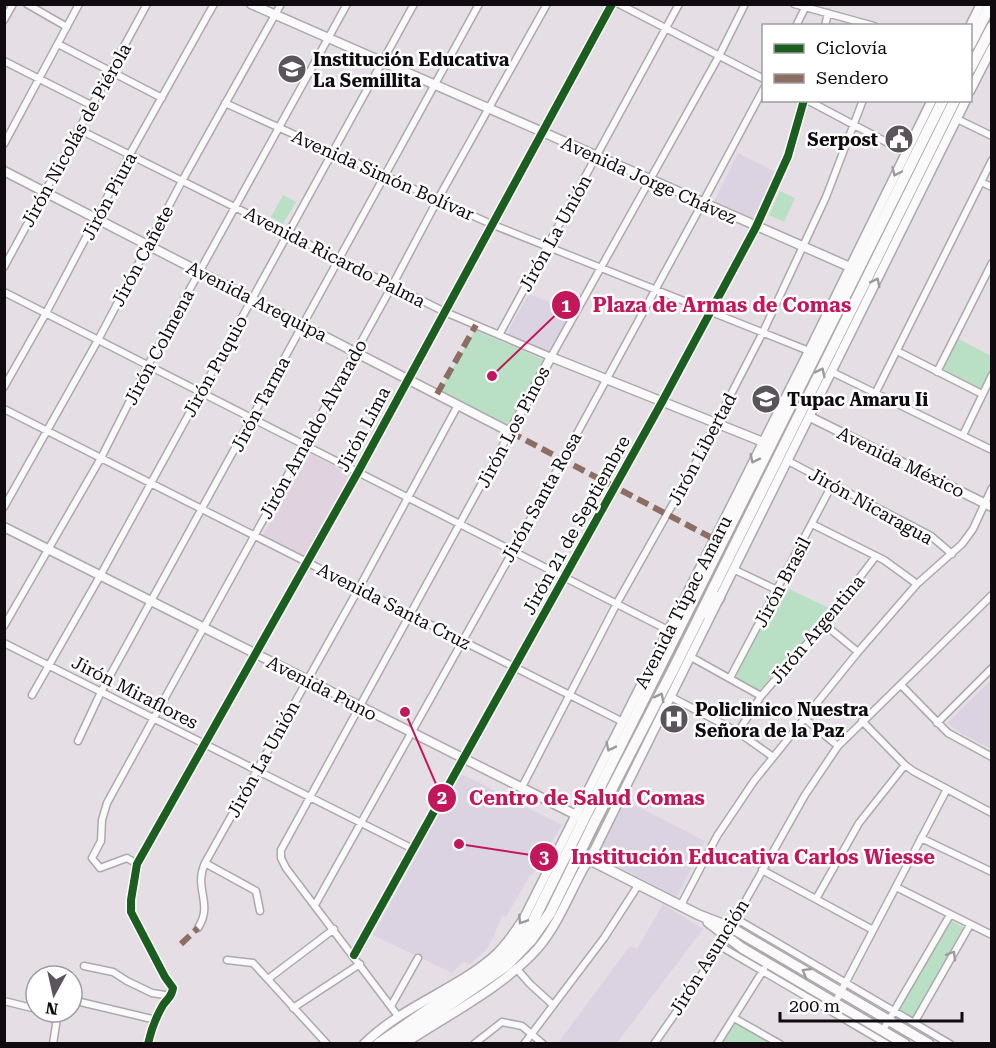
<svg xmlns="http://www.w3.org/2000/svg" width="996" height="1048" viewBox="0 0 996 1048" font-family="'Roboto Serif',serif">
  <rect width="100%" height="100%" fill="#e6dee5"/>
  <path fill="#e1d2e0" d="M308,452L350,475L305,558L263,535Z"/>
  <path fill="#dcd3e2" d="M738,153L776,172L752,220L714,201Z
    M529,294L572,311L549,352L509,337L508,331Z
    M991,680V749L962,734L947,723Z
    M461,774L512,799L518,790L524,793L518,803L562,825L533,874L530,875L506,917L502,915L494,936L486,950L470,964L463,962L452,973L373,935Z
    M625,800L705,841L677,897L597,856Z
    M663,904L703,929L617,1043H558L630,946L637,949Z"/>
  <path fill="#b9e0c4" d="M780,191L795,198L784,222L769,215Z
    M283,195L296,202L283,224L271,217Z
    M475,330L544,360L508,426L439,392Z
    M957,338L991,356V372L982,391L941,370Z
    M783,586L831,609L758,692L734,677Z
    M950,920L963,927L914,1018L900,1010Z
    M735,1023H739L776,1044H720Z"/>
  <g fill="none" stroke-linecap="round" stroke-linejoin="round">
    <g stroke="#aea8ad" stroke-width="9">
      <path id="street" d="M27,4L67,27
        M619,4L764,79
        M794,4L874,26
        M4,20L13,4
        M796,26L805,8
        M825,26L828,13
        M58,44L162,98
        M4,61L91,105
        M807,100L905,152
        M225,103L491,224L809,351
        M957,119L992,136
        M78,129L445,312L551,357L719,56L745,4
        M4,144L79,4
        M981,182L992,187
        M4,267L147,4
        M4,292L668,630
        M499,335L679,4
        M897,351L982,394
        M832,372L992,450
        M937,372L992,263
        M4,387L46,313L130,154L214,4
        M876,392L992,160
        M4,409L623,722
        M963,435L992,375
        M788,461L931,536L952,554
        M4,507L98,340L182,181L281,4
        M812,524L884,560L917,584
        M733,569L777,590
        M824,624L858,652
        M4,626L101,458L148,365L347,4
        M4,643L413,849
        M691,657L761,696
        M730,678L832,485
        M901,685L948,733L992,757
        M32,695L100,576L414,4
        M671,697L738,732L773,757
        M804,718L838,746
        M862,721L905,765L913,771L992,813
        M937,723L992,668
        M738,732L761,696L826,622L876,556
        M78,741L101,692L479,4
        M522,787L617,603L692,470L763,332L826,197L863,100
        M921,838L992,872
        M205,863L256,891L260,911
        M137,864L127,858L100,868L92,858L101,841L102,820L107,803L392,286L438,199L547,4
        M762,870L873,930
        M896,887L992,935
        M816,899L859,823L905,765
        M315,905L513,551L702,204L764,88
        M681,905L717,836L754,781L858,652L917,584L962,544L973,529L992,488
        M735,918L950,1044
        M198,928C214,903 193,889 205,863L359,588L458,405
        M720,946L887,1044
        M354,955L662,402L756,227L788,156L804,100
        M227,960L253,963L327,1044
        M84,966L113,972L127,981L152,993L171,996
        M516,968L530,984L553,1005
        M268,979L334,929
        M72,1000L156,1020
        M4,1001L36,1009
        M835,1003L947,789
        M391,1006L418,958
        M293,1008L360,964
        M398,1016L286,868L281,858V850L510,432
        M734,1018L780,1044
        M914,1023L970,925
        M883,1030L950,915
        M53,1044L58,1012
        M148,1044C151,1030 156,1017 163,1005C167,999 172,997 173,988L165,977L131,912V900L137,864L358,472L612,4
        M474,1044L502,1022L522,1026L543,1044
        M524,1044L604,938L639,884
        M654,1044L695,985L720,946L805,795L838,746L992,595
        M717,1044L764,969"/>
    </g>
    <g stroke="#aea8ad" stroke-width="11">
      <path id="secondary" d="M251,4L850,267
        M970,26L981,4
        M970,91L992,48
        M4,171L510,432L551,357L763,442
        M810,417L992,507
        M4,527L580,817
        M364,1044C401,1007 453,991 492,958C505,947 515,932 524,918L809,351L932,100
        M404,1044C446,1016 505,986 538,948C563,918 574,880 595,849L966,100"/>
    </g>
    <g stroke="#aea8ad" stroke-width="12">
      <path id="primary" d="M588,859L699,915L730,927L929,1044
        M708,922L742,948L905,1044"/>
    </g>
    <g stroke="#aea8ad" stroke-width="14">
      <path id="highway" d="M970,45L991,4
        M970,69L992,27
        M707,614L719,597
        M378,1044L499,961L512,949L532,923L943,100
        M393,1044L506,966L531,940L550,913L594,823L674,668L955,100"/>
    </g>
    <use href="#street" stroke="#fbfafb" stroke-width="6"/>
    <use href="#secondary" stroke="#fbfafb" stroke-width="8"/>
    <use href="#primary" stroke="#fbfafb" stroke-width="9"/>
    <use href="#highway" stroke="#fbfafb" stroke-width="10"/>
    <path stroke="#8d6e63" stroke-width="6" stroke-dasharray="12 6" stroke-linecap="butt" d="M437,394L476,325
      M510,432L714,539
      M181,944L198,928"/>
    <g stroke="#fff" stroke-width="11">
      <path id="cycleway" d="M354,955L662,402L756,227L788,156L804,100
        M148,1044C151,1030 156,1017 163,1005C167,999 172,997 173,988L165,977L131,912V900L137,864L358,472L612,4"/>
    </g>
    <use href="#cycleway" stroke="#1b5e20" stroke-width="8"/>
  </g>
  <defs><path id="oneway-chevron" d="M-2-3.5L2.5 0L-2 3.5" fill="none" stroke-width="1.6" stroke-linecap="round" stroke-linejoin="round" transform="scale(1.5)"/></defs>
  <g stroke="#9d9a9d">
    <use href="#oneway-chevron" transform="translate(896 172) rotate(115)"/>
    <use href="#oneway-chevron" transform="translate(876 282) rotate(-63)"/>
    <use href="#oneway-chevron" transform="translate(821 372) rotate(-64)"/>
    <use href="#oneway-chevron" transform="translate(754 459) rotate(117)"/>
    <use href="#oneway-chevron" transform="translate(660 697) rotate(-63)"/>
    <use href="#oneway-chevron" transform="translate(610 747) rotate(116)"/>
    <use href="#oneway-chevron" transform="translate(522 920) rotate(123)"/>
    <use href="#oneway-chevron" transform="translate(952 955) rotate(-60)"/>
    <use href="#oneway-chevron" transform="translate(806 972) rotate(-150)"/>
  </g>
  <defs>
    <g id="school-disc" transform="scale(1.5)"><circle r="9.5" fill="#5a555a" stroke="#fff"/><path d="M0-5L7-2L0 1L-7-2ZM-4 1L0 2.5L4 1V4Q0 6-4 4Z" fill="#fff"/></g>
    <g id="civic-disc" transform="scale(1.5)"><circle r="9.5" fill="#5a555a" stroke="#fff"/><path d="M-.6-6.5H3V-4.5H.6V-3L4-1V1h2V6H-6V1h2V-1L-.6-3ZM-1.2 2.5V6h2.4V2.5Z" fill="#fff"/></g>
    <g id="hospital-disc" transform="scale(1.5)"><circle r="9.5" fill="#5a555a" stroke="#fff"/><path d="M-5-5h3v3.5h4V-5h3V5h-3V1.5h-4V5h-3Z" fill="#fff"/></g>
  </defs>
  <g fill-rule="evenodd">
    <use href="#school-disc" x="292" y="69"/>
    <use href="#civic-disc" x="899" y="139"/>
    <use href="#school-disc" x="766" y="399"/>
    <use href="#hospital-disc" x="674" y="719"/>
  </g>
  <g text-anchor="middle" dominant-baseline="central" stroke-width="5" stroke-linejoin="round" paint-order="stroke">
    <g font-size="18" font-weight="bold" fill="#0f0b0f" stroke="#fff" text-anchor="start">
      <text x="313" y="59">Institución Educativa<tspan x="313" dy="21">La Semillita</tspan></text>
      <text x="878" y="139" text-anchor="end">Serpost</text>
      <text x="787" y="399">Tupac Amaru Ii</text>
      <text x="695" y="709">Policlinico Nuestra<tspan x="695" dy="21">Señora de la Paz</tspan></text>
    </g>
    <g font-size="18" fill="#0f0b0f" stroke="#fff">
      <text transform="translate(76 135) rotate(-61)">Jirón Nicolás de Piérola</text>
      <text transform="translate(383 175) rotate(24)">Avenida Simón Bolívar</text>
      <text transform="translate(649 180) rotate(24)">Avenida Jorge Chávez</text>
      <text transform="translate(109 196) rotate(-62)">Jirón Piura</text>
      <text transform="translate(555 233) rotate(-61)">Jirón La Unión</text>
      <text transform="translate(142 256) rotate(-62)">Jirón Cañete</text>
      <text transform="translate(335 257) rotate(27)">Avenida Ricardo Palma</text>
      <text transform="translate(257 301) rotate(27)">Avenida Arequipa</text>
      <text transform="translate(159 347) rotate(-62)">Jirón Colmena</text>
      <text transform="translate(215 366) rotate(-61)">Jirón Puquio</text>
      <text transform="translate(260 404) rotate(-62)">Jirón Tarma</text>
      <text transform="translate(513 427) rotate(-62)">Jirón Los Pinos</text>
      <text transform="translate(313 429) rotate(-61)">Jirón Arnaldo Alvarado</text>
      <text transform="translate(363 429) rotate(-62)">Jirón Lima</text>
      <text transform="translate(702 449) rotate(-62)">Jirón Libertad</text>
      <text transform="translate(901 462) rotate(26)">Avenida México</text>
      <text transform="translate(541 497) rotate(-61)">Jirón Santa Rosa</text>
      <text transform="translate(871 506) rotate(29)">Jirón Nicaragua</text>
      <text transform="translate(576 525) rotate(-61)">Jirón 21 de Septiembre</text>
      <text transform="translate(782 582) rotate(-62)">Jirón Brasil</text>
      <text transform="translate(683 602) rotate(-63)">Avenida Túpac Amaru</text>
      <text transform="translate(394 606) rotate(27)">Avenida Santa Cruz</text>
      <text transform="translate(817 629) rotate(-50)">Jirón Argentina</text>
      <text transform="translate(322 688) rotate(27)">Avenida Puno</text>
      <text transform="translate(135 692) rotate(27)">Jirón Miraflores</text>
      <text transform="translate(263 759) rotate(-61)">Jirón La Unión</text>
      <text transform="translate(709 957) rotate(-58)">Jirón Asunción</text>
    </g>
  </g>
  <path fill="none" stroke="#c2185b" stroke-width="2" d="M492 376L566 305M405 712L442 798M459 844L544 857"/>
  <g fill="#c2185b" stroke="#fff" stroke-width="2">
    <circle cx="492" cy="376" r="6"/>
    <circle cx="405" cy="712" r="6"/>
    <circle cx="459" cy="844" r="6"/>
    <circle cx="566" cy="305" r="15"/>
    <circle cx="442" cy="798" r="15"/>
    <circle cx="544" cy="857" r="15"/>
  </g>
  <g font-size="18" text-anchor="middle" font-weight="bold" fill="#fff">
    <text x="566" y="312">1</text>
    <text x="442" y="804">2</text>
    <text x="544" y="863">3</text>
  </g>
  <g font-size="20" text-anchor="middle" font-weight="bold" fill="#c2185b" stroke="#fff" stroke-width="5" stroke-linejoin="round" paint-order="stroke">
    <text x="722" y="312">Plaza de Armas de Comas</text>
    <text x="587" y="805">Centro de Salud Comas</text>
    <text x="753" y="864">Institución Educativa Carlos Wiesse</text>
  </g>
  <rect width="996" height="1048" fill="none" stroke="#0f0b0f" stroke-width="12"/>
  <rect x="762" y="24" width="210" height="78" fill="#ffffff" stroke="#9f9d9f" stroke-width="1.5"/>
  <rect x="774" y="44" width="30" height="9" fill="#1b5e20" stroke="#9f9d9f" stroke-width="1.5"/>
  <text x="816" y="54" font-size="18" fill="#0f0b0f">Ciclovía</text>
  <rect x="774" y="74" width="30" height="9" fill="#8d6e63" stroke="#9f9d9f" stroke-width="1.5"/>
  <text x="816" y="84" font-size="18" fill="#0f0b0f">Sendero</text>
  <g transform="translate(54 994) rotate(188)"><circle r="28" fill="#ffffff" stroke="#9f9d9f" stroke-width="1.5"/>
  <path d="M0-4.5L10 22L0 15L-10 22Z" fill="#5a555a"/>
  <text y="-9" font-size="16" font-weight="bold" text-anchor="middle" fill="#0f0b0f">N</text>
  </g>
  <path d="M780 1012v9h182v-9" fill="none" stroke="#0f0b0f" stroke-width="3"/>
  <text x="789" y="1012" font-size="18" fill="#0f0b0f" stroke="#ffffff" stroke-width="4.5" paint-order="stroke">200 m</text>
</svg>
